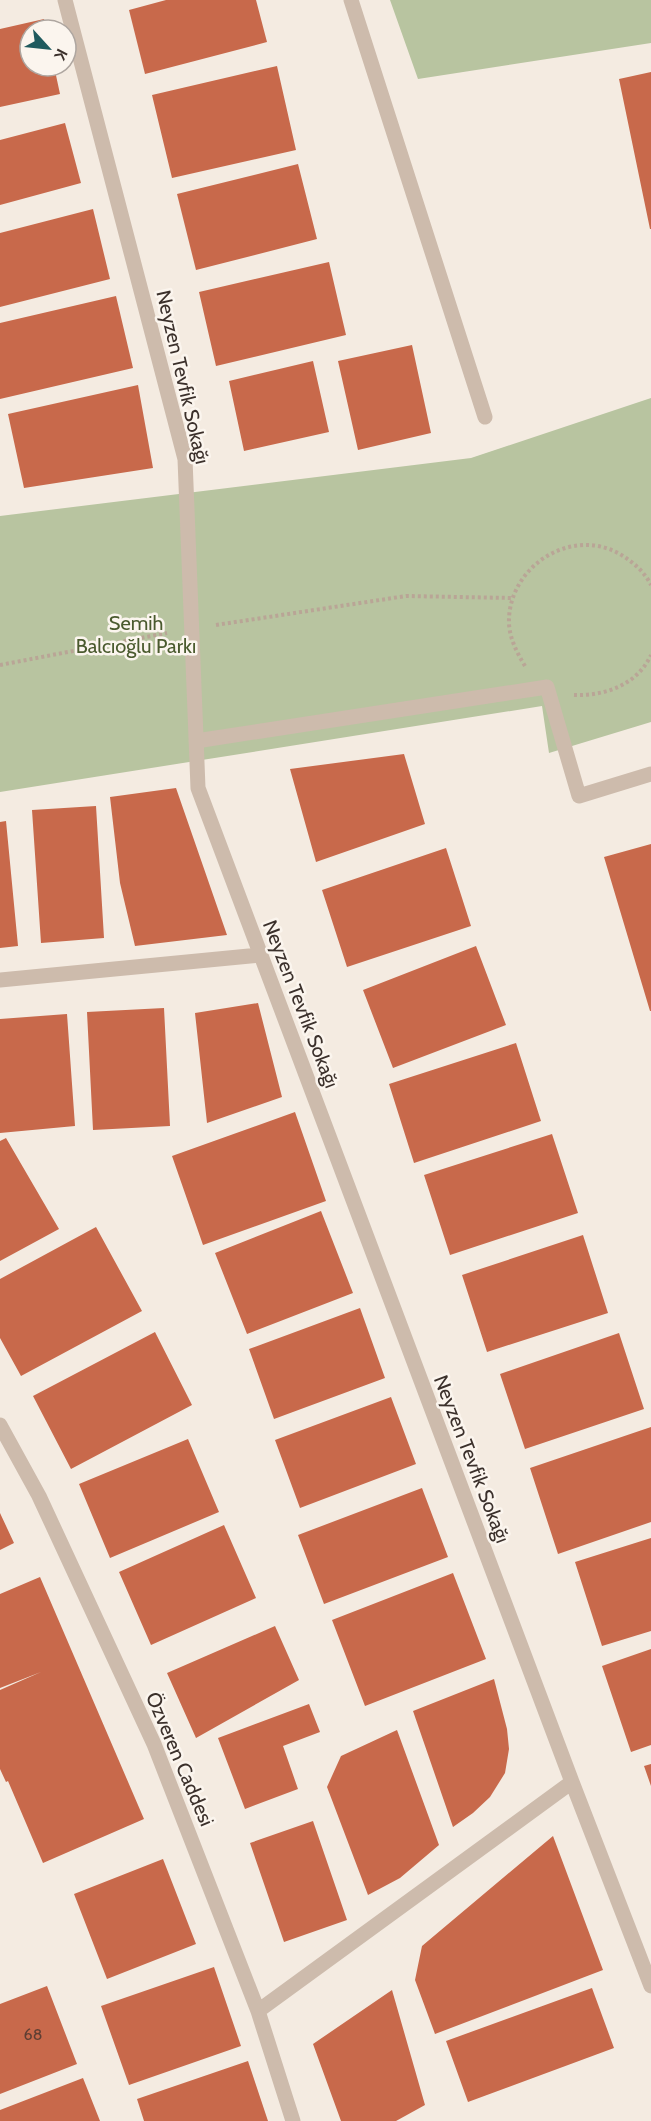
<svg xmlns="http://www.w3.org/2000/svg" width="651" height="2121" viewBox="0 0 651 2121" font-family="Cabin,sans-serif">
  <rect width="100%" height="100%" fill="#f4ebe1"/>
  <path fill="#b8c4a0" d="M390,0H651V43L418,79Z
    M651,398V722L549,753L542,706L0,792V516L471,458Z"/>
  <path fill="#c8694b" d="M166,0H256L267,42L145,74L129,10Z
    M44,19L46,30H30V66H54L60,94L0,107V29Z
    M277,66L296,150L172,178L152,95Z
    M651,72V229H650L619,79Z
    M65,123L81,183L0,205V140Z
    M298,164L317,239L196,270L177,194Z
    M93,209L110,279L0,307V233Z
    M329,262L346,335L216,366L199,292Z
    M116,296L133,368L0,399V323Z
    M412,345L431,433L358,450L338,361Z
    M313,361L329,432L244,451L229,381Z
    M138,385L153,468L24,488L8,414Z
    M404,754L425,824L316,862L290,769Z
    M176,788L227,935L135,946L120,883L110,797Z
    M96,806L104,938L41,943L32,810Z
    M6,821L18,946L0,948V822Z
    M651,844V1011H650L604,857Z
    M446,848L471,926L347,967L322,890Z
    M476,946L506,1025L393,1068L363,990Z
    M258,1003L282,1097L207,1123L195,1013Z
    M164,1008L170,1126L93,1130L87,1012Z
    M67,1014L75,1126L0,1133V1019Z
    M516,1043L541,1121L414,1163L389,1084Z
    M295,1112L326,1201L203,1245L172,1156Z
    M552,1134L578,1213L450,1255L424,1175Z
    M6,1138L59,1229L0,1261V1141Z
    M321,1211L353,1293L247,1334L215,1253Z
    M96,1227L142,1311L21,1376L0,1338V1279Z
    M583,1235L608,1313L487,1352L462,1275Z
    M360,1308L385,1378L274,1419L249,1349Z
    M155,1332L192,1405L71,1469L33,1396Z
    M619,1333L644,1409L525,1449L500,1374Z
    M391,1397L416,1464L300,1508L275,1440Z
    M651,1427V1522L558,1554L530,1468Z
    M188,1439L219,1512L110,1558L79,1484Z
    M422,1488L448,1557L324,1604L298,1535Z
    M0,1513L14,1543L0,1550Z
    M224,1525L256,1598L151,1645L119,1572Z
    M651,1538V1631L602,1646L575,1562Z
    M453,1573L486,1659L365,1706L332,1620Z
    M40,1577L144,1819L43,1863L8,1781L6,1782L0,1769V1690L41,1672L0,1688V1594Z
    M275,1626L299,1680L196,1738L167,1673Z
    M651,1649V1745L631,1752L602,1666Z
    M494,1679L507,1729L509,1749L505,1773L490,1797L473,1813L453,1827L413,1711Z
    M309,1704L320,1732L283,1746L298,1789L245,1809L218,1738Z
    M397,1730L439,1845L400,1878L368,1895L327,1787L341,1756Z
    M651,1764V1786L644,1766Z
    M313,1821L347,1920L284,1942L250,1843Z
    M553,1836L603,1970L435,2034L415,1980L422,1946Z
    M163,1859L196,1944L107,1979L74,1894Z
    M214,1967L241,2046L129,2085L101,2006Z
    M47,1986L77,2064L0,2094V2004Z
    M592,1988L614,2048L468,2102L446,2041Z
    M392,1990L425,2105L396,2121H341L313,2044Z
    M248,2061L268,2121H144L137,2099Z
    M83,2078L100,2121H0V2110Z"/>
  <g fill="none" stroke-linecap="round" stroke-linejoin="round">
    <path stroke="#b9a596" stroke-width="4" stroke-dasharray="3 3" stroke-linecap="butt" d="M216,625L406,596L512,598
      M0,665L167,633
      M525,666C517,653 510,639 509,624C507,568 569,527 618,553C632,561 644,571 651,585
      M574,695C605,696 637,685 651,655"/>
    <path stroke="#cdbbac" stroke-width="15" d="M65,0L185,459L198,788L572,1782L651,1986
      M351,0L485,417
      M196,741L547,687L579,796L651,774
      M0,980L260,955
      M0,1425L39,1496L154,1744L258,2011L293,2121
      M258,2011L572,1782"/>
  </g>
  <g text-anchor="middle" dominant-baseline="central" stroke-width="5" stroke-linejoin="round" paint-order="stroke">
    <g font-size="16" fill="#5e3e33">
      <text x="33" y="2034">68</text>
    </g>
    <g font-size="20" fill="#3b302b" stroke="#fbf5ee">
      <text transform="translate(183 377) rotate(77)">Neyzen Tevfik Sokağı</text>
      <text transform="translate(301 1004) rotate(69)">Neyzen Tevfik Sokağı</text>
      <text transform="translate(472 1459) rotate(69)">Neyzen Tevfik Sokağı</text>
      <text transform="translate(180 1759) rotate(67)">Özveren Caddesi</text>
    </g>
    <g font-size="20" fill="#4a5a2e" stroke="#fbf5ee">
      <text x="136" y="623">Semih<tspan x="136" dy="23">Balcıoğlu Parkı</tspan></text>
    </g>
  </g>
  <g transform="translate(48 48) rotate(117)"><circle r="28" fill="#fbf5ee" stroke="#aea6a0" stroke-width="1.5"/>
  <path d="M0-4.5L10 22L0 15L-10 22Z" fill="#1f5a5e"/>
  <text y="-9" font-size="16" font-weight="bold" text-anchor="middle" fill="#3b302b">K</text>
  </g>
</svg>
